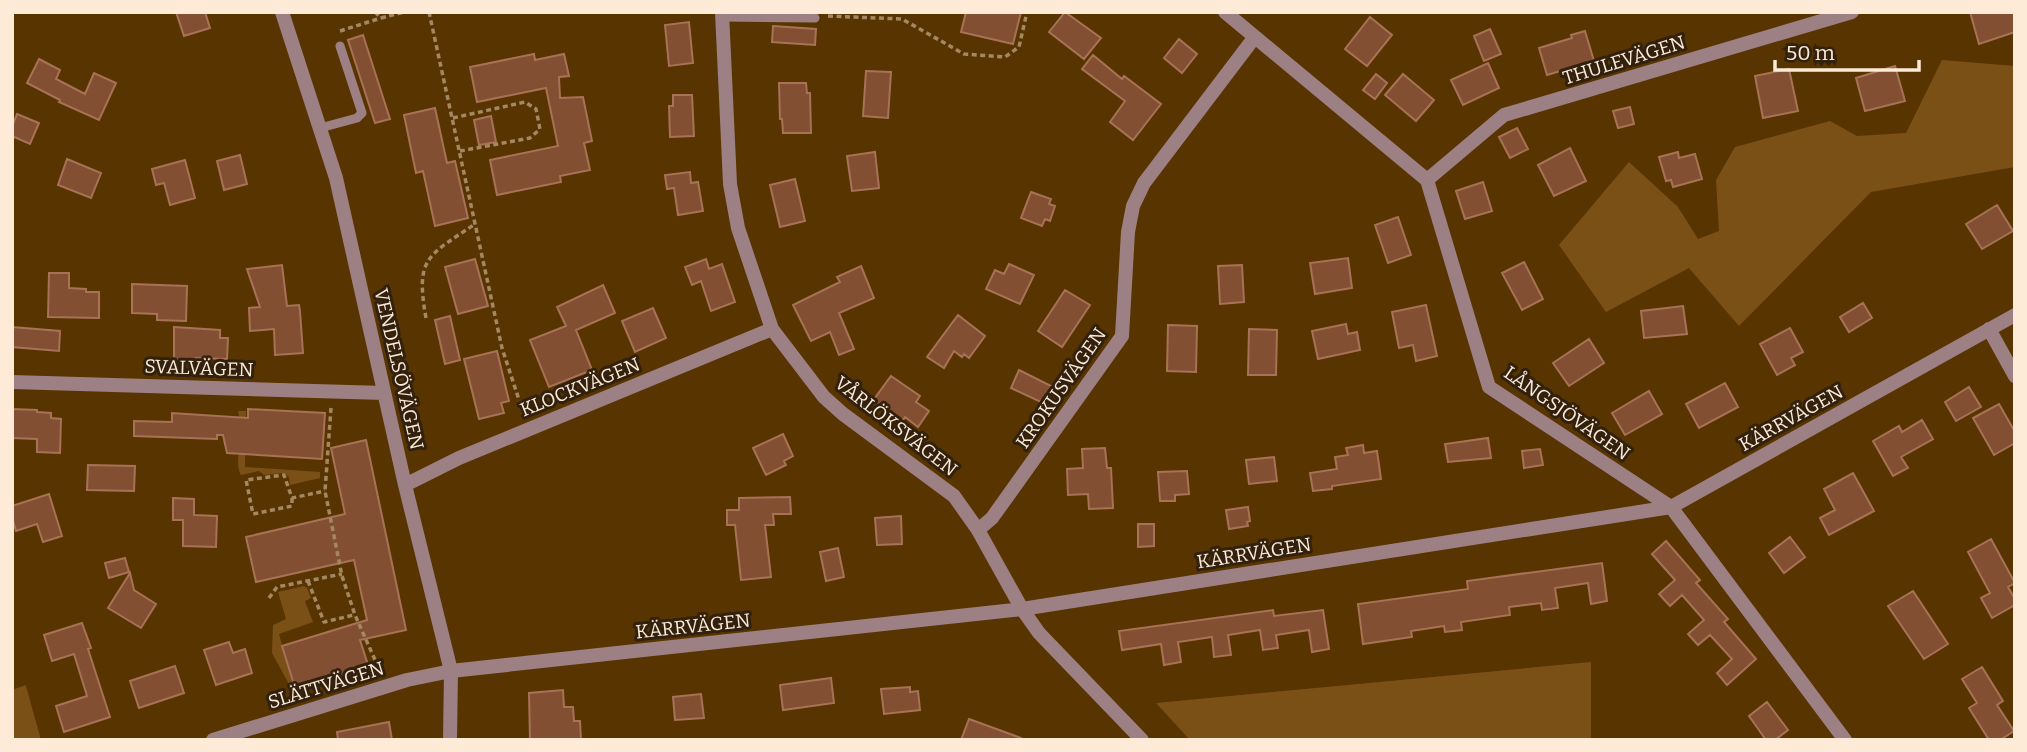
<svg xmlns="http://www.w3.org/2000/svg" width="2027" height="752" viewBox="0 0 2027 752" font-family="Bitter,serif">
  <rect width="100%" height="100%" fill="#583400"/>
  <path fill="#7b5017" d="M1942,60L2015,66V167L1871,192L1739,326L1689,268L1606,312L1559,245L1629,162L1678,207L1698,239L1719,231L1716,180L1735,147L1830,121L1857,136L1906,133Z
    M238,411H246L245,467L320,472V478L290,485L289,477L284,473L264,475L259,471L241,475C234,463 242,443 241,429C241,423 239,417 238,411Z
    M304,586L307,588L311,598L305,601L313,622L279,634L293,686H290L272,653L273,625L286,619L278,592Z
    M1591,662V740H1190L1156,703Z
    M26,685V686L41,740H12V690Z"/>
  <path fill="#824f33" stroke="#a77255" stroke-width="2" d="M176,12H205L210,28L184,36Z
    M966,12H1021L1013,44L961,32Z
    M1065,12L1101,38L1084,59L1049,32Z
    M1970,12H2015V32L1979,44Z
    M1370,17L1392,35L1367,66L1345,49Z
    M689,22L693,63L669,66L665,25Z
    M773,26L816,29L815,45L772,42Z
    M1490,29L1501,54L1484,61L1474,36Z
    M1585,31L1594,61L1547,75L1539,48L1572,38L1571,35Z
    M363,35L390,119L375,123L348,40Z
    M1179,39L1197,54L1182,73L1164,58Z
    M534,54L535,60L564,54L569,76L559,77L560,98L583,97L592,141L584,143L590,170L560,176L561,182L497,195L490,160L558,146L546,88L477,102L470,67Z
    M1093,55L1122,79L1124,76L1161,104L1133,140L1110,122L1125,101L1082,69Z
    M39,59L60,70L56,79L85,94L94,73L116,83L99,120L59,102L60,100L27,83Z
    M1488,63L1499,88L1463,105L1451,80Z
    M1895,66L1905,101L1865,111L1856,78Z
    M1789,69L1798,111L1763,118L1755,76Z
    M866,71L891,72L888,118L863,116Z
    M1376,74L1387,83L1375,99L1363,90Z
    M1403,74L1434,100L1416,121L1385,95Z
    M779,83H806L807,93H810L811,133H783L782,119H780Z
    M673,95H692L694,136L670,137L669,106H673Z
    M1630,107L1634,124L1618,128L1613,111Z
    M435,108L447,163L455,161L468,218L435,226L423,171L416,173L404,115Z
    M17,114L39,123L30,144L12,136V127Z
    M491,116L496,142L479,145L474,120Z
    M1517,128L1528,149L1510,158L1499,137Z
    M1570,148L1586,181L1554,196L1538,165Z
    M875,152L879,188L852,191L847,156Z
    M1678,152L1679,158L1695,154L1702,179L1673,187L1671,180L1666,181L1659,157Z
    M240,155L247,184L224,190L217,161Z
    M67,159L101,173L91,198L58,185Z
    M185,160L195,198L170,205L164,183L156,185L152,169Z
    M690,172L691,183L698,182L703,211L678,215L674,188L667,189L665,175Z
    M795,179L805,221L780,227L770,185Z
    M1483,182L1492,211L1465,219L1456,191Z
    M1031,192L1051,199L1049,204L1055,206L1050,221L1045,219L1042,226L1021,218Z
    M1997,205L2013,231L1982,249L1966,224Z
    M1398,217L1411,255L1388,263L1375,225Z
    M1348,258L1352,288L1315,294L1310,263Z
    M475,259L488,306L458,314L445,267Z
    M706,259L709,269L722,264L735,302L711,311L701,281L692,285L685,267Z
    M1524,262L1543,299L1522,310L1502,273Z
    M1009,264L1034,275L1020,304L986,289L995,270L1004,274Z
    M282,265L287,306L299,305L300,311L303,353L275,355L274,329L250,331L249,308L260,307L247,269Z
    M1242,265L1244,302L1220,304L1218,266Z
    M861,266L874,298L839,313L854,349L839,355L830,332L811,341L793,305L840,282L837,277Z
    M49,273H69V288L86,289V292H99V318L48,317Z
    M132,284L187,286L186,321L157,320V314L132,313Z
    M603,285L615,313L576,330L592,370L549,387L530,340L566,326L557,307Z
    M1065,290L1090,305L1062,347L1038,331Z
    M1863,303L1872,318L1849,332L1840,317Z
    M1426,305L1437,356L1416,361L1413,345L1399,348L1392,312Z
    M1683,306L1687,334L1644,338L1641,311Z
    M653,308L666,338L635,352L622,321Z
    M958,315L985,336L969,358L964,354L962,357L954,351L944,368L927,357Z
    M450,316L460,360L445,364L435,320Z
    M1346,324L1348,334L1357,332L1360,350L1318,359L1312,331Z
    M1168,325L1197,326L1196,372L1167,371Z
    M12,327L60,331L59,351L12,347Z
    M174,327L220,330V338H228L227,359L196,358V360H174Z
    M1790,328L1803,352L1791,358L1795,365L1777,375L1760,344Z
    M1249,329L1277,330L1276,375H1248Z
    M1589,339L1604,363L1569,386L1553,363Z
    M497,351L509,401L501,403L504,413L479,419L464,359Z
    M1019,370L1051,386L1043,403L1011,388Z
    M891,376L920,396L916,402L929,411L918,427L905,417L901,423L872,402Z
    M1725,383L1738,407L1699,428L1686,404Z
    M1969,387L1981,407L1956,421L1945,402Z
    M1649,391L1662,414L1625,435L1612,413Z
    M1999,404L2015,432V443L1994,455L1973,418Z
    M12,409L37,410V412L51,413V418L61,419L60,453L37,452V439L12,438Z
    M248,409L325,413L322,459L227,453L223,435H217V439L134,436V421L172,422V413L248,418Z
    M1922,420L1933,439L1901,457L1908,468L1893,476L1873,441L1899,426L1902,432Z
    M783,434L793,456L784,461L786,465L766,475L753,448Z
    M1488,438L1491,458L1448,462L1445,444Z
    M366,440L406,630L360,640L369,668L296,691L282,646L367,620L354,560L256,582L246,537L345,514L331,448Z
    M1363,445L1364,453L1377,451L1381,479L1332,486V489L1313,491L1310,473L1337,469L1335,457L1348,455L1346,448Z
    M1105,448L1107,468H1111L1113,508L1089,509L1088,494L1068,495L1067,469L1083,468L1082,449Z
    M1540,449L1543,465L1524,468L1522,451Z
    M1274,457L1277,481L1249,484L1246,460Z
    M88,465L135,466L134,491L87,490Z
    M1187,471L1189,494L1175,495V501H1160L1158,472Z
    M1853,473L1874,511L1829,535L1820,518L1835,510L1824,489Z
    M49,494L62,536L43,542L37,524L16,531L12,517V506Z
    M790,497L791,514H773L774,525H765L771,577L741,580L735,525H727V510H739V498Z
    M173,498L194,499V515L217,516L216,547L183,546V520H173Z
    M1248,507L1250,521L1247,522L1248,526L1229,529L1226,510Z
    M901,516L902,544L877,545L875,518Z
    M1138,524H1154V546L1138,547Z
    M1790,537L1805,557L1784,573L1769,553Z
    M1991,539L2015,583L2008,587L2015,599V605L1992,618L1981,598L1990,593L1968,552Z
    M1666,541L1700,580L1696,583L1728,619L1724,622L1756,659L1727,685L1717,673L1732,659L1710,635L1698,645L1688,634L1704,620L1682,595L1670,606L1659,594L1675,580L1652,554Z
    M838,548L844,577L826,581L820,552Z
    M125,558L129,572L109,578L105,563Z
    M1602,563L1607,601L1591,604L1588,583L1555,588L1558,608L1542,610L1541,603L1509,607L1510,615L1461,622L1462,630L1445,632L1444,626L1411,631L1412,637L1363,644L1358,604L1468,589L1467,581Z
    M130,573L134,590L156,604L141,628L108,608Z
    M1913,591L1948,644L1924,659L1888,606Z
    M1273,610L1274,616L1323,610L1329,649L1312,652L1309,630L1276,635L1278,648L1263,650L1260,630L1228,635L1231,655L1214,657L1212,637L1178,642L1181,662L1164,665L1161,644L1122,650L1119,631Z
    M82,623L91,648L88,649L110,717L64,732L56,706L87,696L74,654L52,661L44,635Z
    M229,642L233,653L245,649L252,673L216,685L204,650Z
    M175,666L184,693L139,708L130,681Z
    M1982,667L2003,701L1997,705L2014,731L2000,740H1989L1969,708L1977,703L1962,679Z
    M831,678L834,703L783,710L780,685Z
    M910,687V692L918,691L920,710L884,714L881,689Z
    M563,690L564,707H573L574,721H580L581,740H530L529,693Z
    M701,694L704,718L675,720L673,697Z
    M1767,702L1788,730L1775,740H1766L1749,716Z
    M969,719L1021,738L1020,740H961Z
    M389,722L392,740H338L337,732Z"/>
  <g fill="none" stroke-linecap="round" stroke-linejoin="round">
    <path stroke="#a48864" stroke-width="3.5" stroke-dasharray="5 3.5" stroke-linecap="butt" d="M375,12L381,18L404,12
      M429,12L502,348L524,415
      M828,16L902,19L964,54L1005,57L1019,47L1027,12
      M340,31L381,18
      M453,118L525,102L536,109L540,129L530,138L460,151
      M426,318C415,257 428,256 475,224
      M331,408L325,491L342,576L355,615L380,671
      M292,498V506L253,514L246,480L284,475L292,498L325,491
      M308,581L324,622L354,615
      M269,598L277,587L342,574"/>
    <path stroke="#9d8084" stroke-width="9" d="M723,17L815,18
      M320,128L357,118L362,113L340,46"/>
    <path stroke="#9d8084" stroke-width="14" d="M282,12L336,178L405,485L451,671L450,740
      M722,12L730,184L738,228L772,329L824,397L843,414L954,496L978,530L1022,609L1039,633L1142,740
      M1225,12L1427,180L1489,387L1671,507L1845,740
      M1427,180L1504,115L1852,12
      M1989,329L2015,376
      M12,382L384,393
      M405,485L459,458L772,329
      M978,530L992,518L1122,336L1128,232L1133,206L1144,183L1254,38
      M213,740L407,680L451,671L1022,609L1671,507L2015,315"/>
  </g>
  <g text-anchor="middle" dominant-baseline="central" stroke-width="6" stroke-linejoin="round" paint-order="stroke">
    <g font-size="19" fill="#fdebd8" stroke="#31210e">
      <text transform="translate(1624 60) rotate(-17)">THULEVÄGEN</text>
      <text transform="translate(199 368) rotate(2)">SVALVÄGEN</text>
      <text transform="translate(399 369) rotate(77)">VENDELSÖVÄGEN</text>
      <text transform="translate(580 387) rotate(-22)">KLOCKVÄGEN</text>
      <text transform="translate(1061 388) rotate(-55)">KROKUSVÄGEN</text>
      <text transform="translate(1567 413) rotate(35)">LÅNGSJÖVÄGEN</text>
      <text transform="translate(1791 418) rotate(-29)">KÄRRVÄGEN</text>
      <text transform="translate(896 426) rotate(38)">VÅRLÖKSVÄGEN</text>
      <text transform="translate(1254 553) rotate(-9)">KÄRRVÄGEN</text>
      <text transform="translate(693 626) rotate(-6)">KÄRRVÄGEN</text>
      <text transform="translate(326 685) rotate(-17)">SLÄTTVÄGEN</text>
    </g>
  </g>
  <rect width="2027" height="752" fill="none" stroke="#fdebd8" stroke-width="28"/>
  <path d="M1775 60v10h144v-10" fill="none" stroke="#fdebd8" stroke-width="3.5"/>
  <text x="1786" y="60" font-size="21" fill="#fdebd8" stroke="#31210e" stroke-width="5" paint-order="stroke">50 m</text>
</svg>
